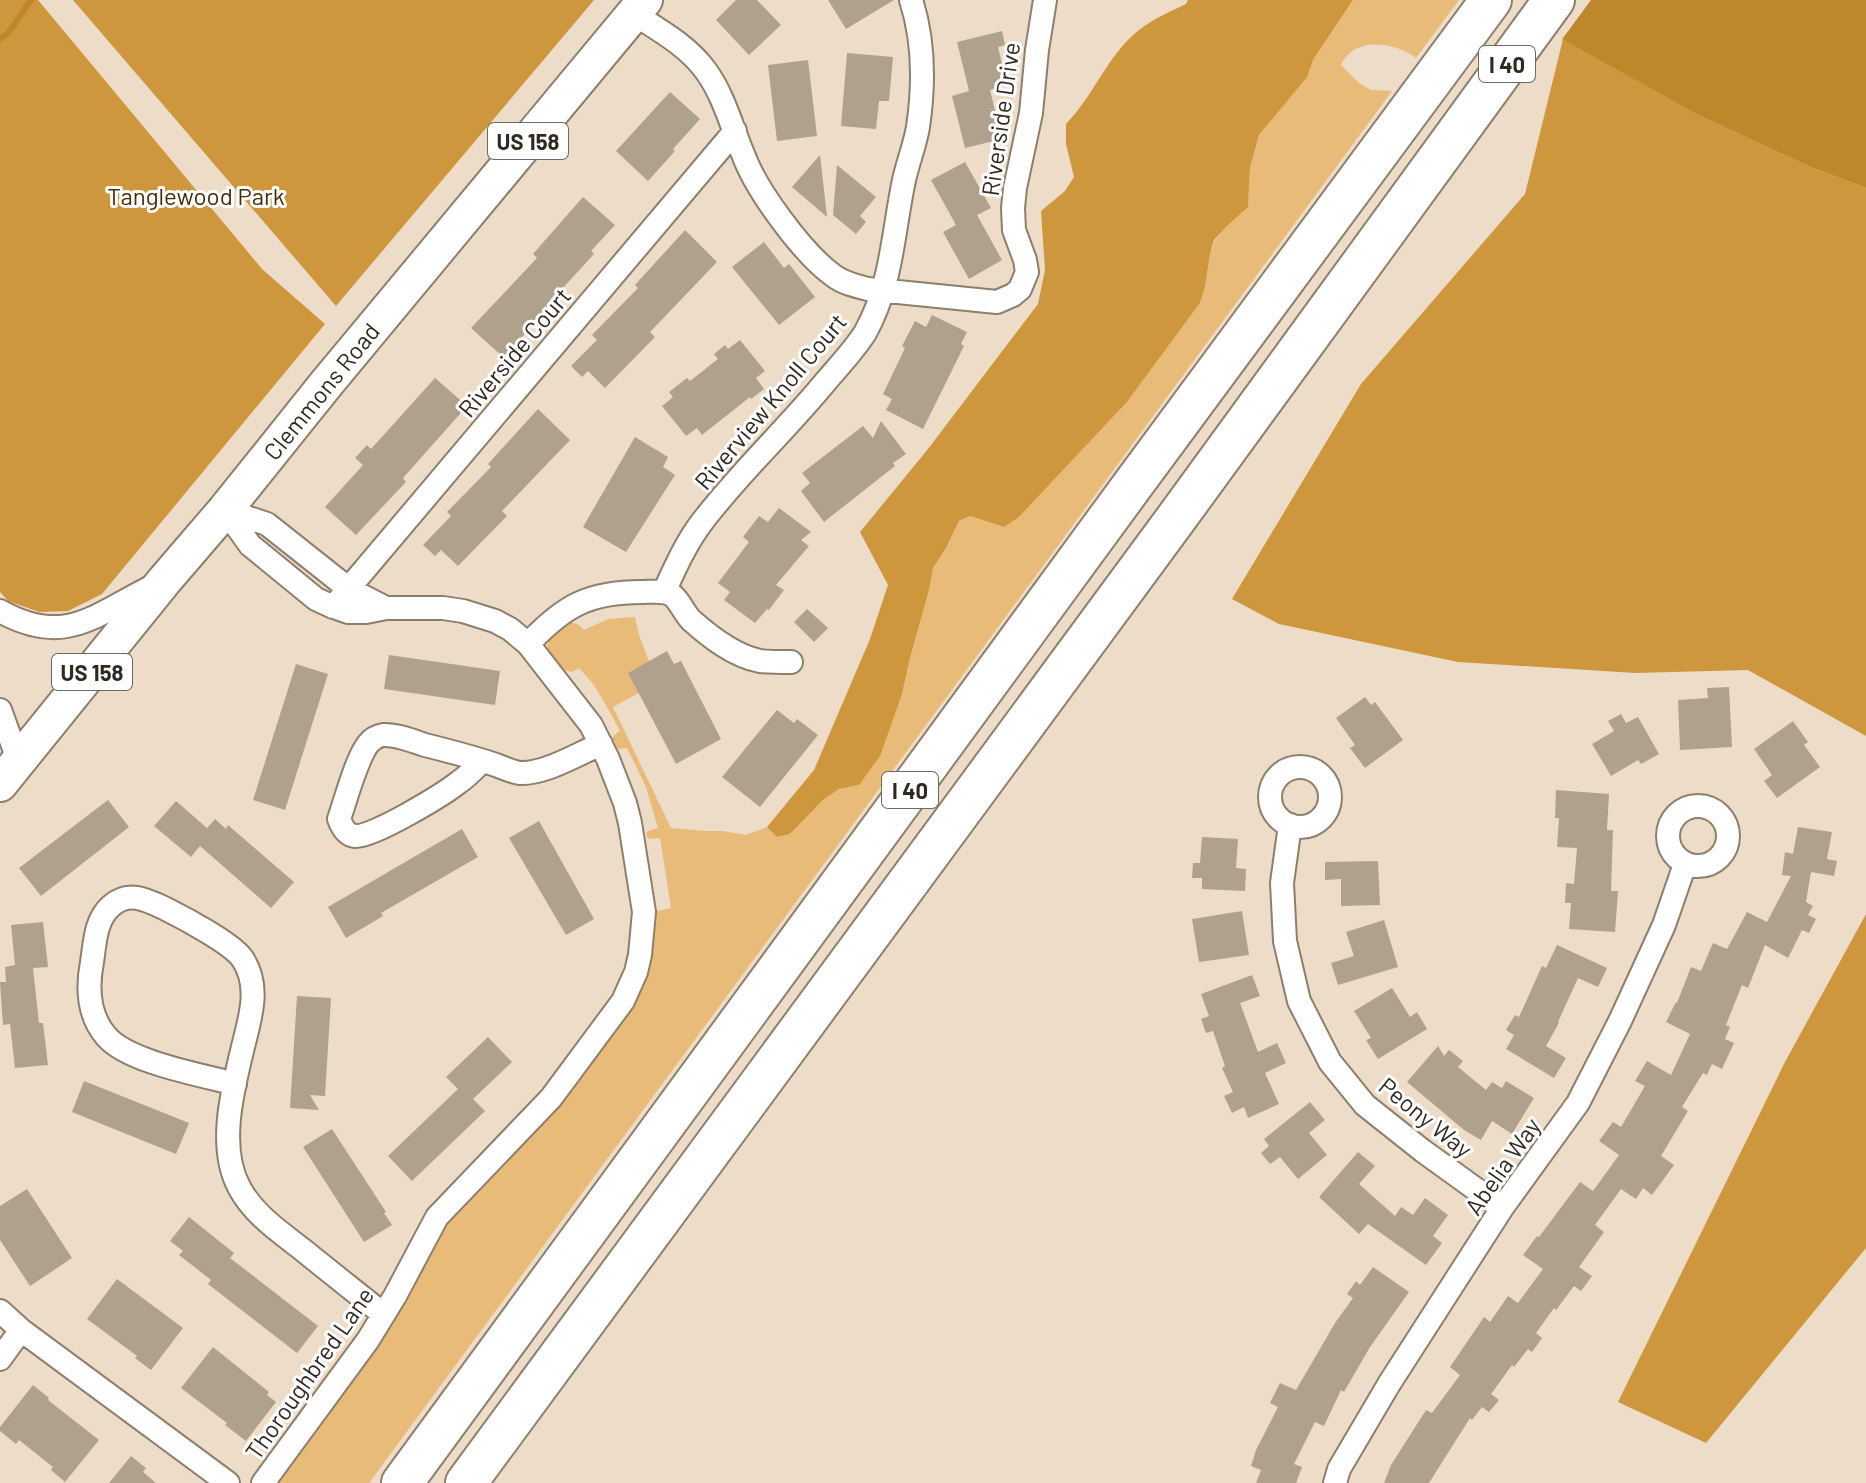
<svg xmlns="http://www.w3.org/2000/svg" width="1866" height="1483" viewBox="0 0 1866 1483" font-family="Barlow,sans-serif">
  <rect width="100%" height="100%" fill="#edddc8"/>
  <path fill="#e9bb78" d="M1353,0H1459L1416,58C1395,42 1354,36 1341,65L1359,83L1371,90L1392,91L372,1479L369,1483H274L382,1338L399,1311L442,1229L449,1220L564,1095L629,1011L648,972L653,951L655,913L657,911L671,908L660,838L648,839L646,834L648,831L658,828L646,787L627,748L618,749L613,742V736L620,731L606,705L593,684L579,668L572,672L562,670C558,665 551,659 549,654C543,640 560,627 570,622L579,625L584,630L608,619L635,617L639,635L649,661L639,693L613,707L671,828L706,831H723L746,835L767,827L777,837L790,834L823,800L839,789L859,785L902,694L910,658L929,590L933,568L946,548L959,521L970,516L1004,527L1019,517L1127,402L1200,303L1205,287L1210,254L1215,240L1226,227L1248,207L1250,168L1259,135L1306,77L1313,60Z"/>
  <path fill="#ce963d" d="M0,0H38L262,269L325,324L102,594L68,611L39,612L8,601L0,592Z
    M73,0H594L336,306Z
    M1188,0H1353L1313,60L1307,77L1259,135L1250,168L1248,207L1226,227L1214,240L1210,254L1205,287L1200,303L1127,402L1019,517L1004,527L970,516L959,521L946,548L933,568L929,590L910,658L902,694L880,756L859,785L839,789L823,800L790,834L777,837L767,827L814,770L870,639L888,585L860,532L928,449L1038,304L1045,270L1041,211L1065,191L1074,177L1066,144V124C1092,97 1105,62 1131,37C1146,22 1167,13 1186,4Z
    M1563,39L1696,114L1808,166L1866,188V736L1748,670L1635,673L1458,662L1279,624L1232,599L1361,384L1525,194Z
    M1866,914V1248L1706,1443L1618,1402L1785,1062Z"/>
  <path fill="#be872a" d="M1481,0H1866V188L1808,166L1696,114L1546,30Z"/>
  <path fill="#edddc8" d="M1477,0H1591L1560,42L1479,4Z"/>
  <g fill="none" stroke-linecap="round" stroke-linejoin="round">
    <path stroke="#be872a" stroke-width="6" d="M0,39L9,32L31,0"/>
  </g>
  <path fill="#b0a18d" d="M736,0H757L781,25L749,55L716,20Z
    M828,0H894L846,29Z
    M1002,31L1005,45L998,47L1007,85L990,90L1002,139L965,148L952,96L969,91L957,42Z
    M847,53L893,57L889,101H879L876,129L841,126Z
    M808,60L817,136L777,141L768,65Z
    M670,92L700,119L673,149L675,151L648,181L616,151Z
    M820,155L827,217L792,187Z
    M965,162L991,208L977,215L1002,260L969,279L943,232L956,225L931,180Z
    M837,165L876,197L860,216L866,222L856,234L833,215Z
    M583,197L615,225L591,251L594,254L551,301L554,303L503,357L471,328L537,258L533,254Z
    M685,230L717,262L650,332L655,337L605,388L588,371L582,377L571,366L597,340L592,335L638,288L635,285Z
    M764,242L784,268L789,264L815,297L779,325L732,267Z
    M932,315L967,332L961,344L964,346L923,429L886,410L892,399L883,394L905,348L902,346L915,321L926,327Z
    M740,340L765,371L756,378L764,389L751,399L750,397L702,435L697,428L686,436L662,406L673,397L669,392L687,378L690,381L718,359L714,354L725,345L728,349Z
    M435,378L467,406L403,478L406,482L356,535L325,507L363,465L355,458L367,445L371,449Z
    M538,409L570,440L502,511L507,516L458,566L441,550L435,556L423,545L451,516L447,512L491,467L488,464Z
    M881,421L906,454L893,463L895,466L824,522L801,491L810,483L802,473L863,426L873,438Z
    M635,437L668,457L663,467L675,475L626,552L583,527Z
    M779,508L811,532L801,540L809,546L776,585L784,590L769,610L767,609L755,623L724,600L730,592L718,583L749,542L743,537L759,516L768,522Z
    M807,609L828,628L814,642L794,622Z
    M667,651L674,664L681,661L721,739L676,764L628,673Z
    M389,655L500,671L495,705L384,689Z
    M296,664L328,674L285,810L253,800Z
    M1729,687L1732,747L1680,750L1678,700L1708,698L1707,688Z
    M1365,697L1371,705L1375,702L1403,740L1365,768L1350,748L1355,745L1336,718Z
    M777,710L794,723L797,719L818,735L760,807L722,777Z
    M1621,714L1626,723L1638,717L1659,754L1641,764L1638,760L1611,776L1592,744L1614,731L1608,721Z
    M1793,721L1808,742L1804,745L1820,767L1777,798L1764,781L1772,775L1754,749Z
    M1556,790L1609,794L1607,830H1613L1611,891H1618L1615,932L1569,929L1571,903H1565L1566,883L1574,884L1577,848L1557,847L1559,818H1555Z
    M108,800L129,827L41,896L19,868Z
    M176,801L207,828L215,819L226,829L228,825L294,882L271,908L200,846L191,857L154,826Z
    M539,821L594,919L566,935L509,838Z
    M1798,827L1832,832L1827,859L1837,861L1834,876L1811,872L1806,902L1813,906L1808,915L1816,919L1809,933L1802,930L1788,958L1765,945L1748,988L1742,985L1726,1025L1730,1027L1725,1039L1734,1043L1722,1069L1712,1064L1707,1075L1703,1073L1682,1107L1688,1111L1661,1156L1674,1165L1652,1195L1643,1188L1636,1199L1621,1189L1595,1225L1604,1232L1579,1267L1592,1276L1581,1291L1574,1286L1556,1310L1554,1308L1536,1333L1542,1338L1532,1352L1528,1349L1514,1367L1512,1365L1491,1394L1499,1400L1489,1412L1482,1407L1472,1420L1470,1418L1429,1483H1384L1391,1465L1426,1410L1432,1413L1460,1375L1450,1367L1484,1317L1490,1322L1508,1296L1518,1303L1543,1269L1523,1255L1537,1236L1539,1237L1580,1182L1593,1191L1619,1155L1599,1141L1613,1122L1621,1127L1645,1086L1635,1081L1647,1061L1671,1075L1690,1034L1666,1022L1676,1002L1677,1003L1691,967L1701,971L1713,943L1727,949L1747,912L1767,922L1791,876L1782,875L1785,852L1793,854Z
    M462,829L478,857L381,913L383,916L346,938L328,907Z
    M1202,837L1238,839L1236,868L1246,869L1245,891L1202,889V878H1192L1193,863H1200Z
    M1378,861L1380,905L1341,906V879L1325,880V862Z
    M1242,911L1249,955L1199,962L1192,919Z
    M1384,920L1398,967L1338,985L1331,963L1354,956L1346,932Z
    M43,922L48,967L33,968L39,1023H43L48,1065L15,1068L10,1024L3,1025L0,982H6L5,967L15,965L11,925Z
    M1557,945L1607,968L1598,987L1578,978L1558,1022L1559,1023L1546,1046L1566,1058L1554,1078L1506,1049L1514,1035L1506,1030L1515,1015L1519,1017L1542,966L1546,968Z
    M1252,975L1260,996L1240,1003L1258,1052L1277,1043L1286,1063L1265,1073L1279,1104L1248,1118L1244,1107L1232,1113L1224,1096L1233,1092L1222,1068L1225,1066L1213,1031L1206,1033L1201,1019L1209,1016L1201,994Z
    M1392,988L1410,1017L1417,1012L1427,1029L1378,1059L1366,1040L1371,1038L1354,1011Z
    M297,996L331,998L325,1096L310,1095L319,1110L290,1108Z
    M488,1037L512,1062L473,1099L485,1111L412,1181L388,1156L458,1089L446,1077Z
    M1438,1046L1444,1056L1449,1050L1463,1061L1458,1067L1486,1090L1492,1082L1502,1088L1506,1081L1534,1098L1512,1134L1492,1121L1481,1140L1464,1130L1407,1082Z
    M84,1081L189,1123L176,1154L72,1112Z
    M1310,1102L1325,1120L1309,1133L1327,1155L1298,1179L1280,1157L1270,1164L1261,1153L1269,1146L1264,1139Z
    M332,1129L386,1212L384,1213L392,1225L364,1242L303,1147Z
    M1358,1152L1375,1166L1359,1184L1395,1216L1401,1207L1413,1215L1425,1198L1448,1215L1433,1236L1442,1243L1426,1265L1368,1224L1359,1234L1319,1197Z
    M27,1189L72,1258L30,1286L0,1240V1206Z
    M189,1217L234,1253L230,1258L318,1326L297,1353L208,1284L211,1280L179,1255L183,1251L170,1241Z
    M1373,1267L1409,1292L1370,1347L1344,1392L1341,1390L1324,1426L1315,1422L1294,1464L1302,1467L1296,1483H1256L1261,1470L1251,1466L1256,1450L1278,1407L1270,1403L1280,1383L1296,1390L1335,1323L1353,1298L1347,1294L1356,1281L1360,1285Z
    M117,1279L183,1328L151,1370L135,1358L137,1356L87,1319Z
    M213,1347L269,1392L267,1395L276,1402L246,1441L225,1425L227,1423L181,1388Z
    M33,1385L49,1398L48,1400L99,1440L65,1482L51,1470L53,1467L19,1440L16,1444L0,1431V1427Z
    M131,1456L146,1468L143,1472L156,1483H109Z"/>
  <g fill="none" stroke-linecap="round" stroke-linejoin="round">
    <g stroke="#8d7f6b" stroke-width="26">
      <path id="minor" d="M634,14C659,30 688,46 706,71C724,96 731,125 743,154C756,190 803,254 834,276C843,283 856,286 868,289L997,302L1013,295L1020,289L1027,272L1025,260L1014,230L1013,208L1015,188L1031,113L1037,50L1045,0
        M225,510L267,524L349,589L386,608H443L463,611L495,621L510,629L528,644L591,725L608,759L625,803L630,823L644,912L640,955L636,972L623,1001L551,1098L437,1217L395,1296L368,1340L263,1483
        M225,510L250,545L316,599L331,606L348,612H366L386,608
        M664,592C675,568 686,543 702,522C740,472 787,429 827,380C840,365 854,350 865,333C892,285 893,232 904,180C908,162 915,145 918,127C924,86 924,40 911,0
        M333,607L735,131
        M0,611C66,648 96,614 155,585
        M528,644C564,606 588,592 642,592C651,592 664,590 672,595C680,601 684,613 691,620C710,637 734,656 760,661C769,662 781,662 791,662
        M0,710L19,762
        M482,761C475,768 468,776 459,782C444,794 372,838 355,836C346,835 342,827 339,819C346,799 356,760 368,744C372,739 377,736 383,735C396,734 413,741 425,745C449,751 473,757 496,765C504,768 512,772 520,773C545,774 578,754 601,744
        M1270 797a30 30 0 1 1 60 0a30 30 0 1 1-60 0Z
        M1668 836a30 30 0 1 1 60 0a30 30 0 1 1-60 0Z
        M1290,825L1282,883L1285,941L1299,1001L1330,1062L1365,1105L1423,1151L1502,1208
        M235,1084C202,1075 127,1062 106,1036C88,1015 87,988 92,962C95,943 95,920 111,906C129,890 147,900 166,909C184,918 231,943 242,958C262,987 249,1021 242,1051C232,1092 218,1148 239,1187C253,1214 280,1232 303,1250C330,1272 357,1293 383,1314
        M0,1311L21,1330L228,1483
        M0,1359L21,1330
        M1335,1483L1339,1469L1389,1384L1502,1208L1578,1103L1620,1021L1664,925L1685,864"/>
    </g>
    <g stroke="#8d7f6b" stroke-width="38">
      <path id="primary" d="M0,784L164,581L225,510L326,384L645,0"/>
    </g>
    <g stroke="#8d7f6b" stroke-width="44">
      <path id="motorway" d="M402,1483L1129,490L1491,0
        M466,1483L1175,520L1554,0"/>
    </g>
    <use href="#minor" stroke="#fff" stroke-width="22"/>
    <use href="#primary" stroke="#fff" stroke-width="34"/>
    <use href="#motorway" stroke="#fff" stroke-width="40"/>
  </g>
  <g text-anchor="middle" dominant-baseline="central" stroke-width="6" stroke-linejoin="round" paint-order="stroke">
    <g fill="#fff" stroke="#6d6964" stroke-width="2">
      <rect x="1479" y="46" width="56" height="36" rx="6"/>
      <rect x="488" y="123" width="80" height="36" rx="6"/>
      <rect x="52" y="654" width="80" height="36" rx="6"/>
      <rect x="882" y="772" width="56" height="36" rx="6"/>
    </g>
    <g font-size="22" font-weight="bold" fill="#2f2921">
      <text x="1507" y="64">I 40</text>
      <text x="528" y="141">US 158</text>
      <text x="92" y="672">US 158</text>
      <text x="910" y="790">I 40</text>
    </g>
    <g font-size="24" fill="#2f2921" stroke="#fff">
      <text transform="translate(1000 119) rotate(-82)">Riverside Drive</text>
      <text transform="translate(514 352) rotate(-50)">Riverside Court</text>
      <text transform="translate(321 391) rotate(-51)">Clemmons Road</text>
      <text transform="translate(770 401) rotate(-50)">Riverview Knoll Court</text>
      <text transform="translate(1426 1117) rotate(39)">Peony Way</text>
      <text transform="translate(1502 1166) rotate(-55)">Abelia Way</text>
      <text transform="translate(309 1373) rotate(-55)">Thoroughbred Lane</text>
    </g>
    <g font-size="24" fill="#452e07" stroke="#fff">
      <text x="196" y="195">Tanglewood Park</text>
    </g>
  </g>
</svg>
